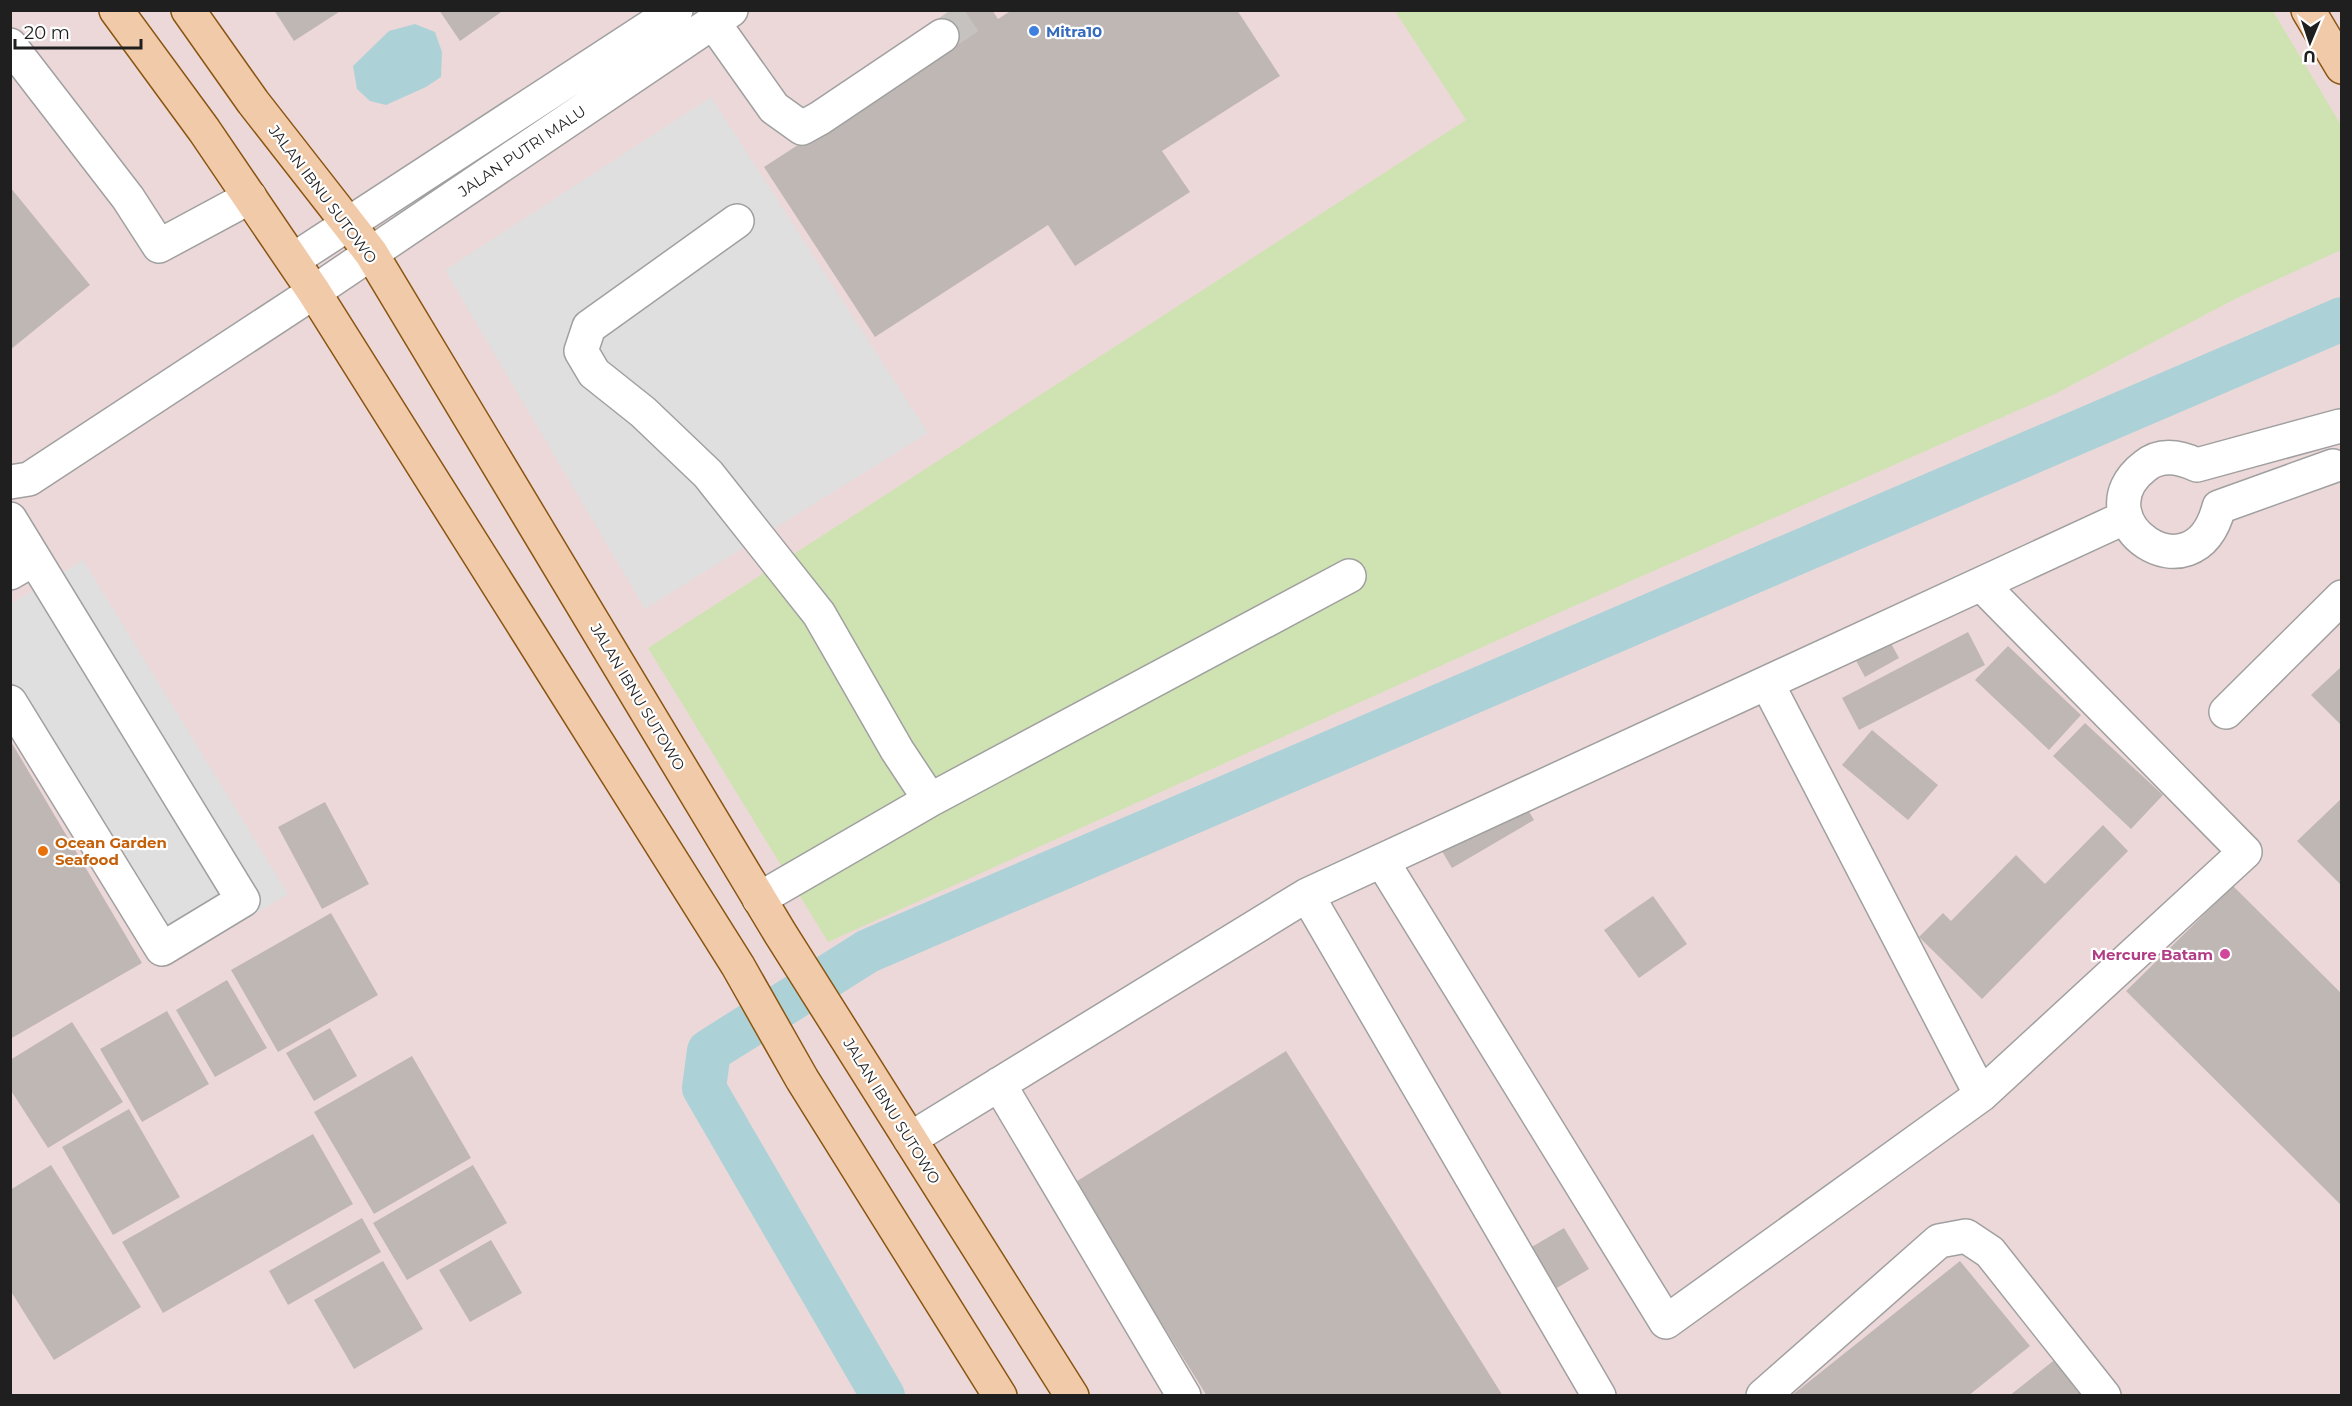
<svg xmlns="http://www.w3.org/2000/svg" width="2352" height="1406" viewBox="0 0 2352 1406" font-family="Montserrat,sans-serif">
  <rect width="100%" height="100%" fill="#efebe7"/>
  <path fill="#edd8d9" d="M10,11H2341V1395H11Z"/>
  <path fill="#cfe3b2" d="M1395,11H2273L2341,125V250L2237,298L2055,394L1547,618L828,942L648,648L1466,120Z"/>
  <path fill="#dfdfdf" d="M711,97L928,433L645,609L445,270Z
    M83,560L288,894L182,958L11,678V604Z"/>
  <path fill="#acd2d7" d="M415,24L435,32L442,52L441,77L426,87L386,105L370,101L357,89L353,66L389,31Z"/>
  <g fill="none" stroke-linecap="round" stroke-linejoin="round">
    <path stroke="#acd2d7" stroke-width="44" d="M883,1396L704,1088L709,1051L868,951L2342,319"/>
  </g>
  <path fill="#bfb7b4" d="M274,10H342L294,41Z
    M439,10H504L460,41Z
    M953,10H992L998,19L1012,10H1237L1280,76L1162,151L1190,192L1075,266L1048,225L875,337L764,167L949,47L933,23Z
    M10,187L90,285L10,350Z
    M1882,627L1899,658L1865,677L1848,646Z
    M1968,632L1985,665L1859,730L1842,698Z
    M2008,646L2081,715L2049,750L1975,680Z
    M2342,666V726L2311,695Z
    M2085,723L2163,795L2131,829L2053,756Z
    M1872,730L1938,785L1908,820L1842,765Z
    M10,740L142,963L10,1039Z
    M1517,791L1534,820L1452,868L1434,838Z
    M2342,798V886L2297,841Z
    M325,802L369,884L322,909L278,827Z
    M2103,825L2128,851L1982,999L1919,937L1943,913L1951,921L2016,855L2045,884Z
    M2233,886L2342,994V1206L2126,991Z
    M1653,896L1687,944L1639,978L1604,930Z
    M331,913L378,995L278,1052L231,970Z
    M227,980L267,1048L215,1077L176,1010Z
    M167,1011L209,1084L142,1122L100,1049Z
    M72,1022L123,1102L48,1148L10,1089V1060Z
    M330,1028L357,1076L314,1101L286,1053Z
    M1286,1051L1503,1396H1207L1074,1183Z
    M412,1056L471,1158L374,1214L314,1112Z
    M129,1109L180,1197L113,1235L62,1147Z
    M313,1134L353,1204L163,1313L122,1242Z
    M51,1165L141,1307L54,1360L10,1290V1190Z
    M473,1165L507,1223L407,1280L373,1223Z
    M362,1218L381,1252L288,1305L269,1271Z
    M1564,1228L1589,1269L1555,1289L1530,1248Z
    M491,1240L522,1293L470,1322L439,1270Z
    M383,1261L423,1329L354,1369L314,1300Z
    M1960,1261L2030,1346L1968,1396H1791Z
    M2062,1354L2095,1396H2009Z"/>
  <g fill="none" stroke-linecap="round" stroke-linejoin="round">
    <path stroke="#c5c2bf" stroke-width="33" stroke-dasharray="33 16" stroke-linecap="butt" d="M942,36L980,10"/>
    <g stroke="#a0a0a0" stroke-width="36">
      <path id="minor" d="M713,22L774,108L802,128L820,118L942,36
        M10,45L128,198L159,246L250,197
        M737,221L589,327L581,351L594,373L643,412L708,474L819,614L897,750L930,800
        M293,260L676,10
        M2333,466L2219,507C2194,604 2076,519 2145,466C2161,453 2180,457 2197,465L2340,426
        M10,482L29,479L314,292L731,10
        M10,519L243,900L162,949L10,702
        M10,573L34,559
        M1767,683L1981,1095
        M2226,712L2342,597
        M1382,861L1666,1322L1981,1095L2245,852L1981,584
        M1307,895L1599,1396
        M759,899L930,800L1349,576
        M999,1084L1184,1396
        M910,1139L1307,895L2126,517
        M1763,1396L1939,1241L1966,1236L1990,1252L2104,1396"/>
    </g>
    <g stroke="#895511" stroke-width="36">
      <path id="major" d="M116,10L204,130L314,292L738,966L802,1079L1000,1396
        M188,10L253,102L371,253L780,933L1072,1396
        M2308,10L2342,67"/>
    </g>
    <use href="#minor" stroke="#fff" stroke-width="33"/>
    <use href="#major" stroke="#f1caa9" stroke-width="33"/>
  </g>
  <circle fill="#3f7fe0" stroke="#fff" stroke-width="2" cx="1034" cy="31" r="6"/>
  <circle fill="#e8710a" stroke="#fff" stroke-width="2" cx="43" cy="851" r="6"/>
  <circle fill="#d1479c" stroke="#fff" stroke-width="2" cx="2225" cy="954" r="6"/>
  <g text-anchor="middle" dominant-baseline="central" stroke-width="4.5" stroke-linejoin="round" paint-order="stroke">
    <g font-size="15" font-weight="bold" fill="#366cbe" stroke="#fff" text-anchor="start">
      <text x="1046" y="31">Mitra10</text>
    </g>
    <g font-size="15" fill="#1f1f1f" stroke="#fff">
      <text transform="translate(522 151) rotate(-34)">JALAN PUTRI MALU</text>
      <text transform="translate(323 194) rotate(53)">JALAN IBNU SUTOWO</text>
      <text transform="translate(638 697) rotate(59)">JALAN IBNU SUTOWO</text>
      <text transform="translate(892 1111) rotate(58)">JALAN IBNU SUTOWO</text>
    </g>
    <g font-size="15" font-weight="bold" fill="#c56008" stroke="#fff" text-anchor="start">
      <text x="55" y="842">Ocean Garden<tspan x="55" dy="17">Seafood</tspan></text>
    </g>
    <g font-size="15" font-weight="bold" fill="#b23c85" stroke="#fff" text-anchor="end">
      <text x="2213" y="954">Mercure Batam</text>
    </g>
  </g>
  <rect width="2352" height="1406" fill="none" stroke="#1f1f1f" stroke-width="24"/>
  <g transform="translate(2310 42) rotate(182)" stroke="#ffffff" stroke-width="4.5" paint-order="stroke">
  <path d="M0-4.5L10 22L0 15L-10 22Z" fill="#1f1f1f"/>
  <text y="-9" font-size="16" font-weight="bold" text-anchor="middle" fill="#1f1f1f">U</text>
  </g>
  <path d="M15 39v9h126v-9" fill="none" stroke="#1f1f1f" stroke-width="3"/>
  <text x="24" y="39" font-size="18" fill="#1f1f1f" stroke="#ffffff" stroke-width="4.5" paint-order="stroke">20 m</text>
</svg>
